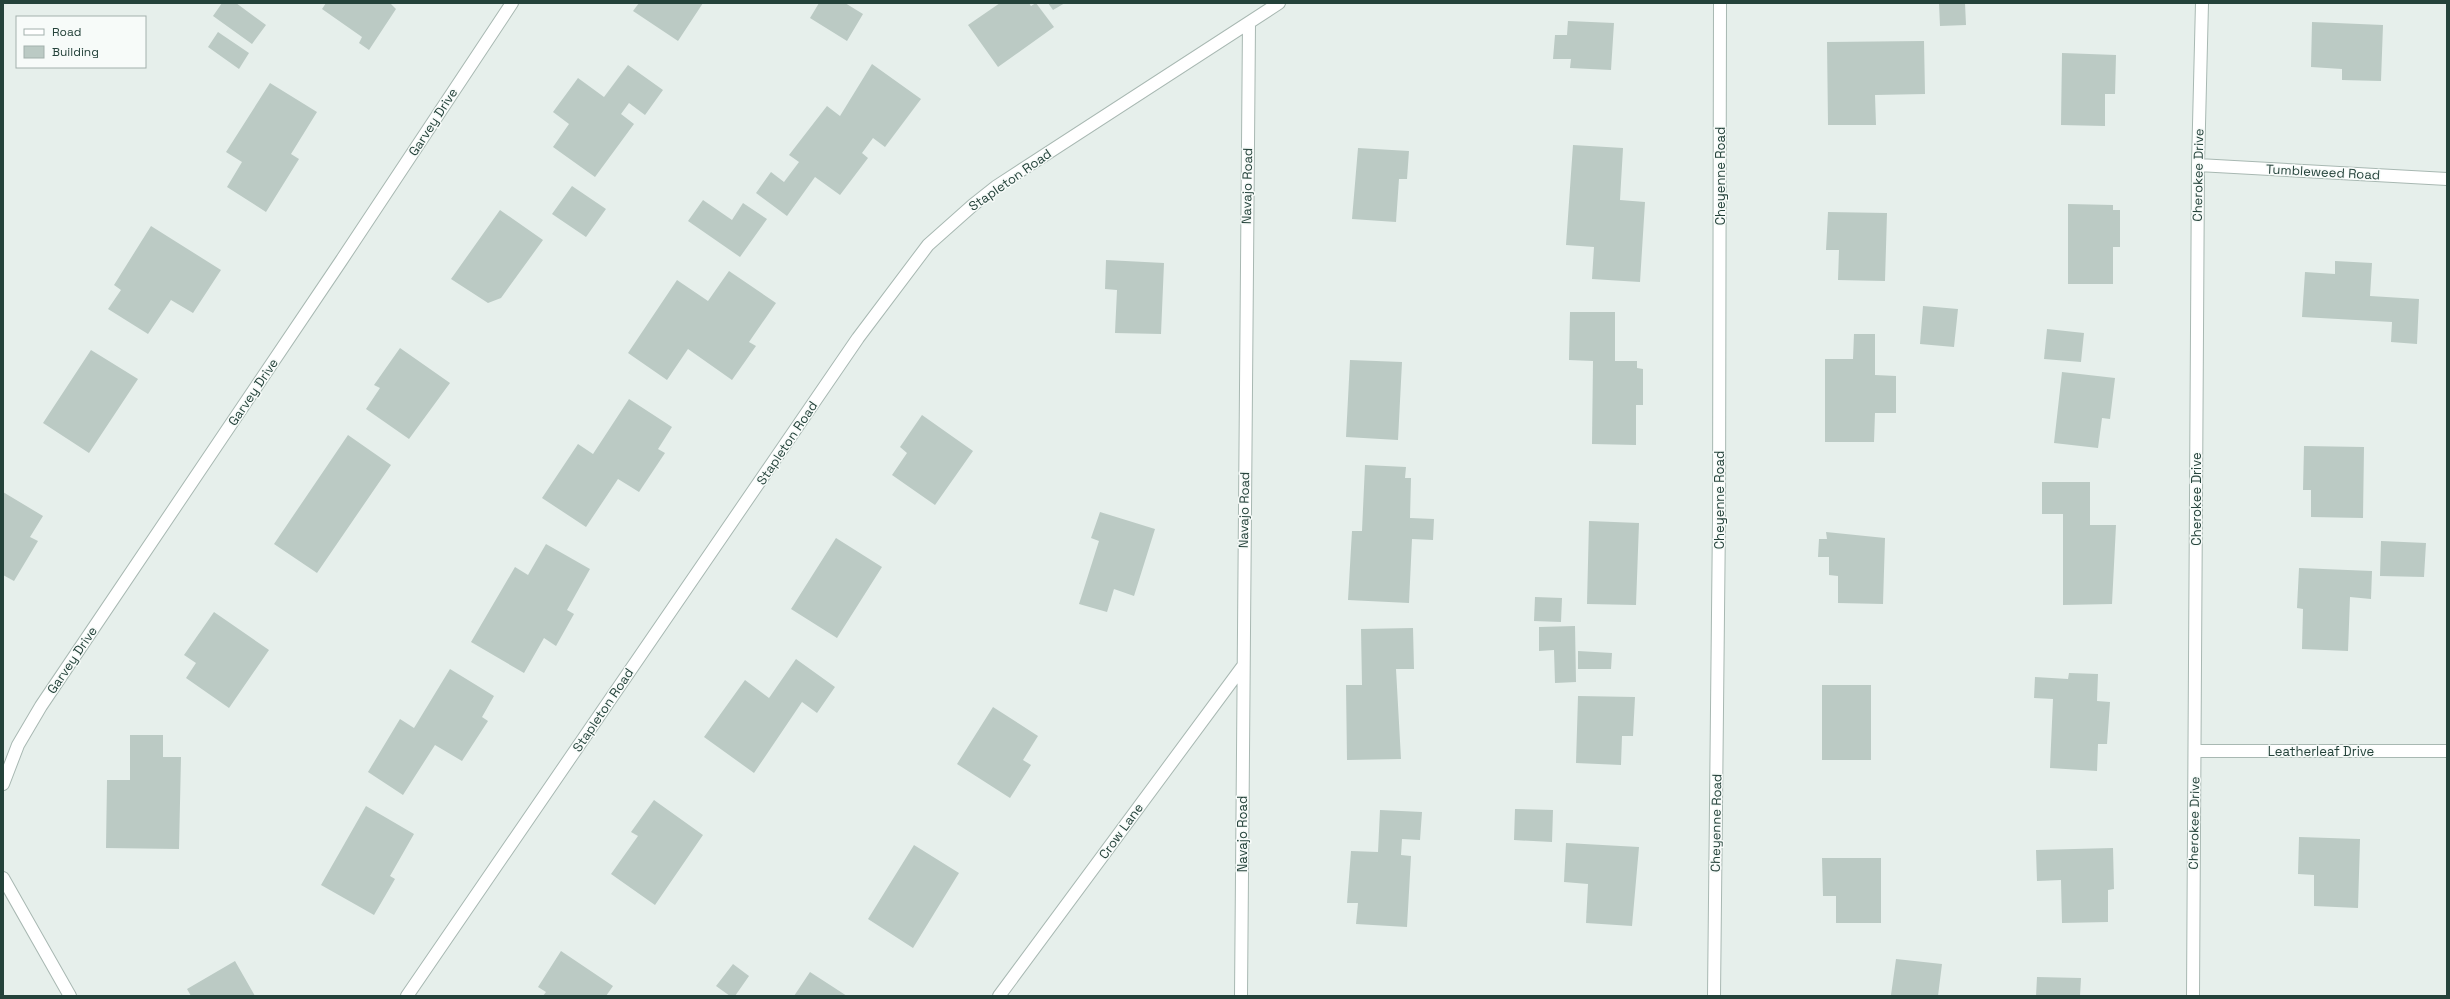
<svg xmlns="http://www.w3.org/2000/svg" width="2450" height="999" viewBox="0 0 2450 999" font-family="'Space Grotesk',sans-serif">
  <rect width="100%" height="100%" fill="#e6efeb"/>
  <path fill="#bbcac4" d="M222,3H236L266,25L252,44L213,16Z
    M326,3H390L396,9L369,50L359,43L362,37L322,9Z
    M639,3H703L678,41L633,11Z
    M819,3H845L863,14L847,41L810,18Z
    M1000,3H1029L1031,6L1036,3L1054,27L998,67L968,25Z
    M1048,3H1065L1053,10Z
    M1939,3H1965L1966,25L1940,26Z
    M1568,21L1614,23L1611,70L1570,68L1571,59H1553L1555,35H1567Z
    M2312,22L2383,25L2381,81L2342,80V69L2311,67Z
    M218,32L249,53L239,69L208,47Z
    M1924,41L1925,94L1875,95L1876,125H1828L1827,42Z
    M2062,53L2116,55L2115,94H2105V126L2061,125Z
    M872,64L921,99L885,147L873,138L862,153L868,158L840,195L815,177L787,216L756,193L771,172L784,182L799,162L789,155L827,106L840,116Z
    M628,65L663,90L645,115L629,103L621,114L634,124L595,177L553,147L569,124L553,112L578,78L604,97Z
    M270,83L317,112L291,154L299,159L266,212L227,187L242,162L226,152Z
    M1573,145L1623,148L1620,200L1645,202L1640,282L1592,279L1594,247L1566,245Z
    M1358,148L1409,151L1407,179H1399L1396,222L1352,219Z
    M572,186L606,209L586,237L552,214Z
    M703,200L732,220L743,203L767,219L740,257L688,221Z
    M2068,204L2113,205V210H2120V247H2113V284H2068Z
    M500,210L543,240L501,298L488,303L451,279Z
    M1828,212L1887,213L1885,281L1838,280L1839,250H1826Z
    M151,226L221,270L193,313L171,300L148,334L108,309L121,290L114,285Z
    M1106,260L1164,263L1161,334L1115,333L1117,290L1105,289Z
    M2335,261L2372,263L2370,296L2419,299L2417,344L2391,342L2392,322L2302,317L2305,272L2335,274Z
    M729,271L776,303L749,342L756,346L732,380L688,349L667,380L628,353L677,280L708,301Z
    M1923,306L1958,309L1954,347L1920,344Z
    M1570,312H1615V361H1637V368L1643,369V405H1636V445L1592,444L1593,361L1569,360Z
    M2047,329L2084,333L2081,362L2044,359Z
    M1854,334H1875V375L1896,376V413H1875L1874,442H1825V359H1853Z
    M400,348L450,383L409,439L366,409L380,388L374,385Z
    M91,350L138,379L89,453L43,423Z
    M1350,360L1402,362L1398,440L1346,437Z
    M2062,372L2115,378L2110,419L2102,418L2098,448L2054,443Z
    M629,399L672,427L658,449L665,453L639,492L618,479L586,527L542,498L578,444L593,454Z
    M922,415L973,451L935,505L892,475L907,453L900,447Z
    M348,435L391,465L317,573L274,544Z
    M2304,446L2364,447L2363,518L2311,517V490H2303Z
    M1365,465L1406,467L1405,478H1411L1410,518L1434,519L1433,540L1412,539L1409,603L1348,600L1352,531H1362Z
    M2042,482H2090V525H2116L2112,604L2063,605V514H2042Z
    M3,492L43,516L30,537L38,541L14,581L3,575Z
    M1100,512L1155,529L1134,596L1114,589L1107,612L1079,604L1099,541L1091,538Z
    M1589,521L1639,523L1636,605L1587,604Z
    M1826,532L1885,538L1883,604L1838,603V576L1829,575V557H1818L1819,539H1827Z
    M836,538L882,567L837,638L791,609Z
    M2381,541L2426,543L2424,577L2380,576Z
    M546,544L590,569L567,610L574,614L556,646L544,638L524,673L471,642L515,567L528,575Z
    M2299,568L2372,571L2371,599L2350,597L2348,651L2302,649L2303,609L2297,608Z
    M1535,597L1562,598L1561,622L1534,621Z
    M214,612L269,650L229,708L186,678L196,663L184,655Z
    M1575,626L1576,682L1555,683L1554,650L1539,651V627Z
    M1413,628L1414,669H1396L1401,759L1347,760L1346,685H1362L1361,629Z
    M1578,651L1612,653L1611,669H1578Z
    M796,659L835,687L817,713L802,702L754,773L704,737L745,680L769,698Z
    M450,669L494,696L482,717L488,721L462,761L435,745L403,795L368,772L400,719L414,728Z
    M2069,673L2098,674L2097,701L2110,702L2107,744H2098L2097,771L2050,768L2053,699L2034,698L2035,677L2068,679Z
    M1822,685H1871V760H1822Z
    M1578,696L1635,697L1633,736H1622L1621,765L1576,763Z
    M993,707L1038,736L1023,760L1031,765L1010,798L957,764Z
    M130,735H163V757H181L179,849L106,848L107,780H130Z
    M654,800L703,835L655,905L611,874L638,836L631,832Z
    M366,806L414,834L390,876L395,879L374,915L321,885Z
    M1515,809L1553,810L1552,842L1514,840Z
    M1380,810L1422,812L1420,840L1402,839L1401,855L1411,856L1407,927L1356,924L1358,903H1347L1351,851L1378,852Z
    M2299,837L2360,839L2358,908L2314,906V875L2298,874Z
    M1566,843L1639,847L1632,926L1586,923L1588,884L1564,882Z
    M914,845L959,873L913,948L868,919Z
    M2113,848L2114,889L2108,890V922L2062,923L2061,880L2037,881L2036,850Z
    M1822,858H1881V923H1836V896H1823Z
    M561,951L613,986L606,996H543L546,992L538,987Z
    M1896,959L1942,964L1938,996L1891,995Z
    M235,961L255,996H191L187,989Z
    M733,964L749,976L735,996H730L716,986Z
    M810,972L847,996H794Z
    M2037,977L2081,978L2080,996H2036Z"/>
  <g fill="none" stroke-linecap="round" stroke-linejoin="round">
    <g stroke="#a8b8b2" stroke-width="14">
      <path id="minor" d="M2198,165L2447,179
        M2195,751H2447
        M3,784L18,745L41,706L341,261L512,3
        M3,878L70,996
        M407,996L858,338L928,245L973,205L997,186L1279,3
        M999,996L1243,666
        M1241,996L1249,23
        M1714,996L1719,518L1720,3
        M2193,996L2198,165L2202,3"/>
    </g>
    <use href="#minor" stroke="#fff" stroke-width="12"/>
  </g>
  <g text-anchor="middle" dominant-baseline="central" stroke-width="3" stroke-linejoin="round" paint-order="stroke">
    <g font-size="13" fill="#24423a" stroke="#f7fbf9">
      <text transform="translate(433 122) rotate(-57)">Garvey Drive</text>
      <text transform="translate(2323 172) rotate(3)">Tumbleweed Road</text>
      <text transform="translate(2198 175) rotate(-89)">Cherokee Drive</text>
      <text transform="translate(1720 176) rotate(-90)">Cheyenne Road</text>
      <text transform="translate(1010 180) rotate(-35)">Stapleton Road</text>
      <text transform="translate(1247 186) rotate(-89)">Navajo Road</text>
      <text transform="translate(253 392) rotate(-56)">Garvey Drive</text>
      <text transform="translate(787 443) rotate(-56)">Stapleton Road</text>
      <text transform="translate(2196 499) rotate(-90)">Cherokee Drive</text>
      <text transform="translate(1719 500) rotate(-90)">Cheyenne Road</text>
      <text transform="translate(1244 510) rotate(-89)">Navajo Road</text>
      <text transform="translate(72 660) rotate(-56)">Garvey Drive</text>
      <text transform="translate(603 710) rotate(-56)">Stapleton Road</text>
      <text x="2321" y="751">Leatherleaf Drive</text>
      <text transform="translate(1716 823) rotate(-89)">Cheyenne Road</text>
      <text transform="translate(2194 823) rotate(-89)">Cherokee Drive</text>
      <text transform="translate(1121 831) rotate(-54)">Crow Lane</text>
      <text transform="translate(1242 834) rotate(-90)">Navajo Road</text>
    </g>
  </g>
  <rect width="2450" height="999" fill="none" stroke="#24423a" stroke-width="8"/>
  <rect x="16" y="16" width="130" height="52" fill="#f7fbf9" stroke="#a3b1ad"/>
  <rect x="24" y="29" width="20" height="6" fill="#ffffff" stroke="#a3b1ad"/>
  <text x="52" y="36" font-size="12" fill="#24423a">Road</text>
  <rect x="24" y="46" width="20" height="12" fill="#bbcac4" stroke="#a3b1ad"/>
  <text x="52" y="56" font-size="12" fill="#24423a">Building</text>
</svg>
